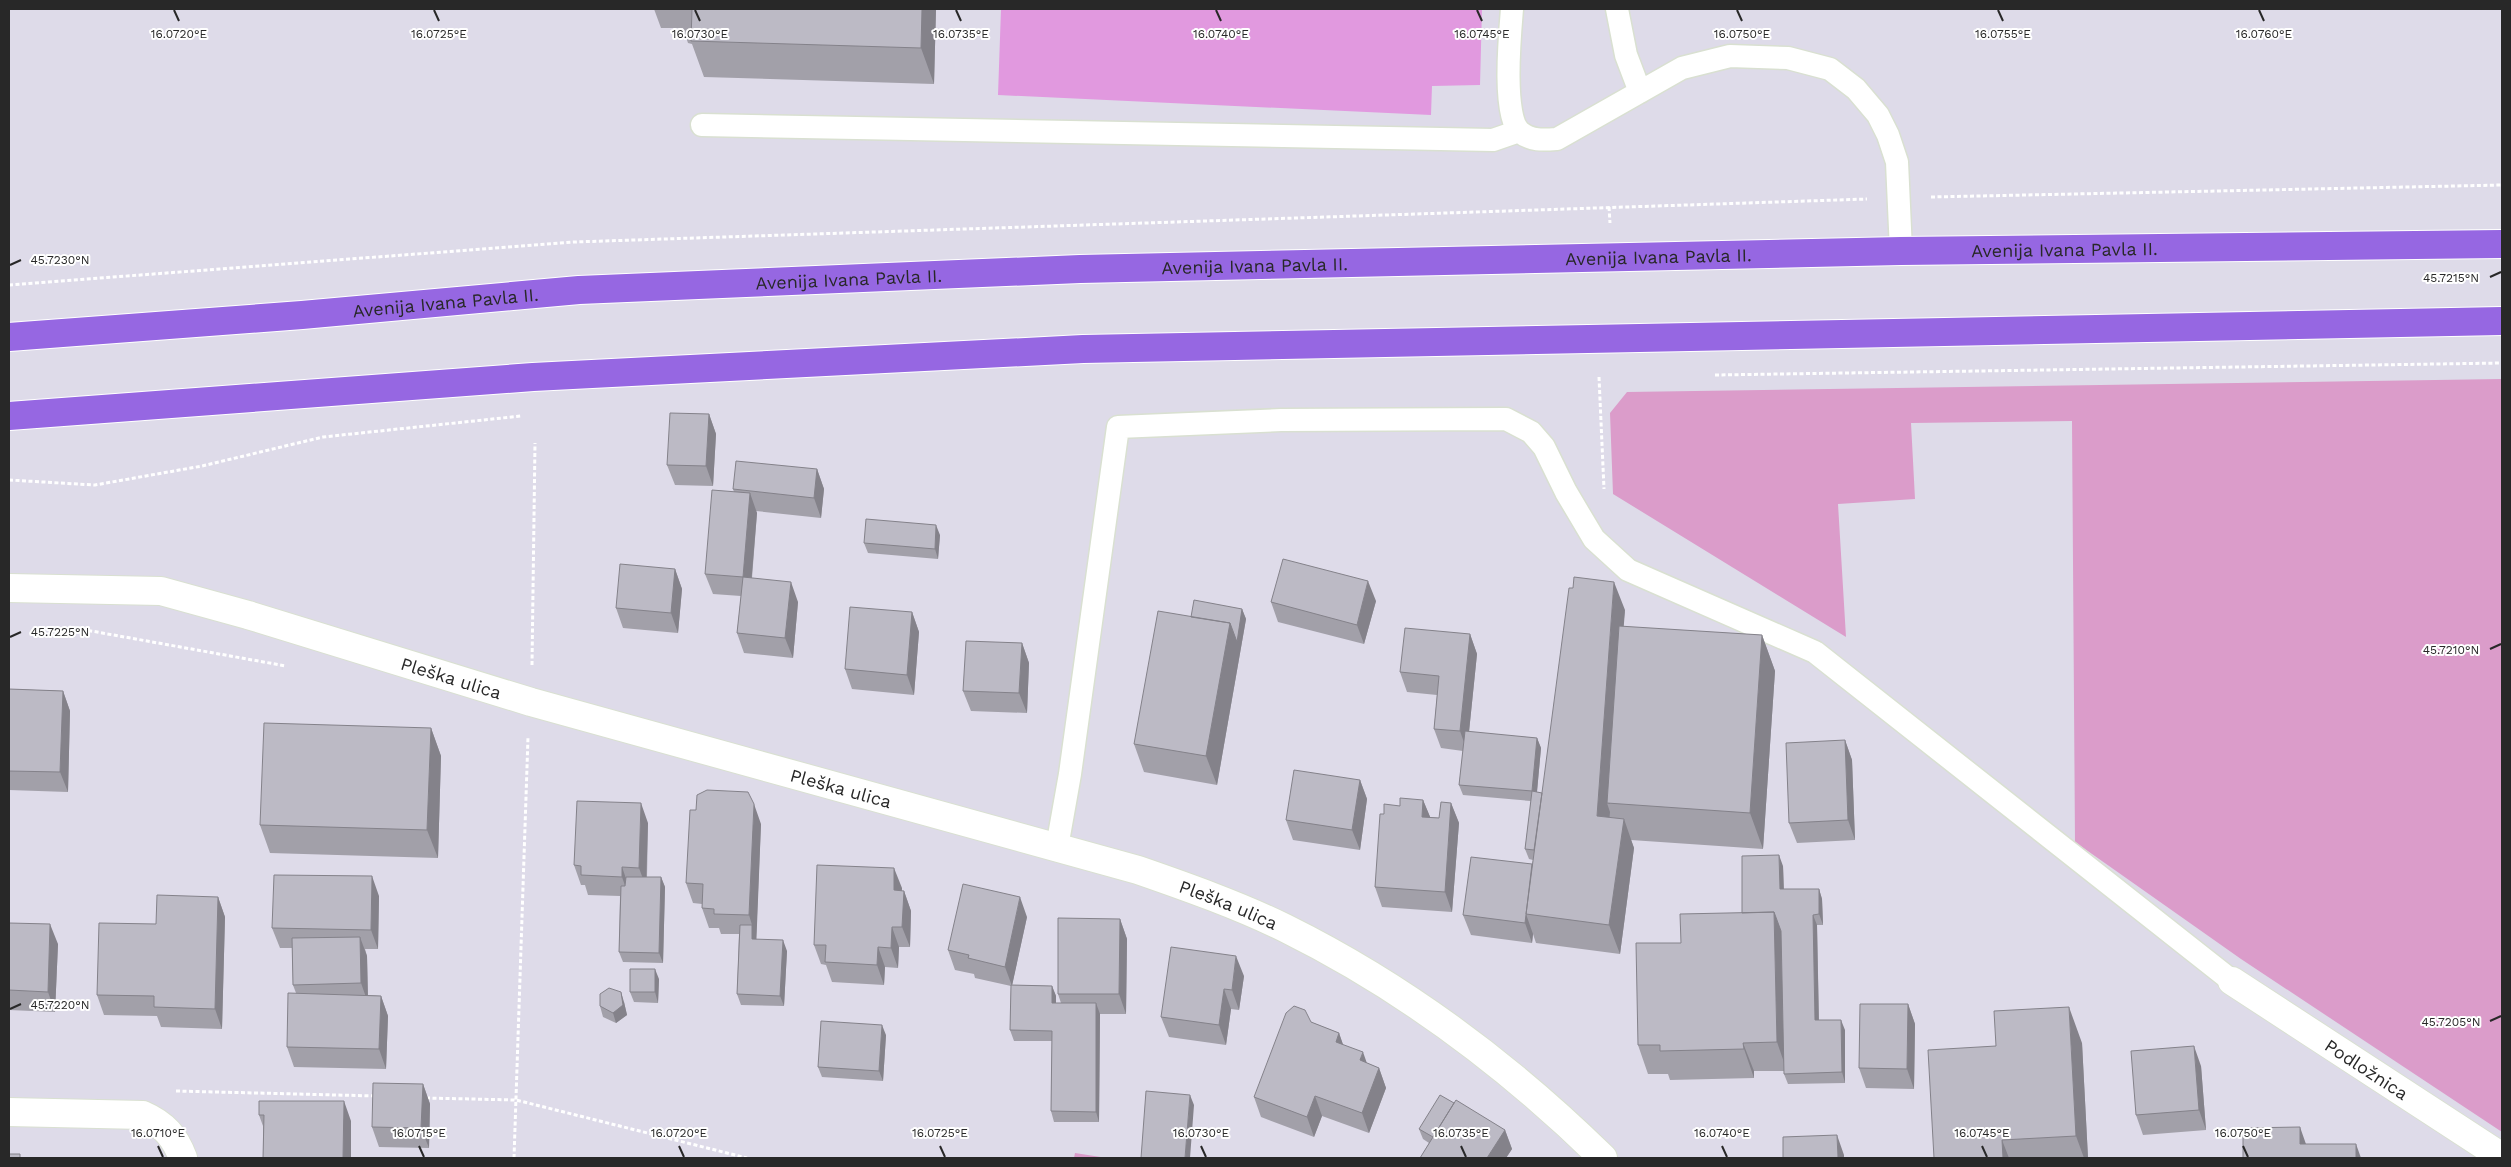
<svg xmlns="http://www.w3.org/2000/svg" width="2511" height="1167" viewBox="0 0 2511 1167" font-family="'Work Sans',sans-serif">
  <rect width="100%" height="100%" fill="#dedbe9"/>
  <path fill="#db9cca" d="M2502,379V1132L2241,959L2075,842L2072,421L1911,423L1915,499L1838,504L1846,637L1613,494L1610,413L1627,392Z
    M1075,1153L1107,1158H1074Z"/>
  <path fill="#e199df" d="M1001,9H1482L1480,85L1432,86L1431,115L998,95Z"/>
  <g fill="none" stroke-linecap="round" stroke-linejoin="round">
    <g stroke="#d9e0d1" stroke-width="25">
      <path id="lane" d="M1512,9C1510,33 1502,117 1520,132C1531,141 1543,140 1557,139L1682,68L1730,56L1788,58L1830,69L1856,89L1878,115L1888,135L1897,162L1901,251
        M1617,9L1626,55L1640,92
        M702,125L1493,140L1519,131
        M1057,847L1070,774L1118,427L1281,420L1506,419L1531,432L1544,447L1566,492L1594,539L1628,570L1815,652L2232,981"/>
    </g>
    <g stroke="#d9e0d1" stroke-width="30">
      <g id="street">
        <path id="s1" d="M9,588L161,591L248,615L531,702L1138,870C1187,887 1238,905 1285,928C1404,987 1509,1066 1603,1158"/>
        <path id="s2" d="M2232,981L2502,1157"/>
        <path d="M9,1112L143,1115C164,1124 175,1137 183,1158"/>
      </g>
    </g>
    <g stroke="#fff" stroke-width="30">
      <g id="primary">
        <path id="s3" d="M9,337L302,315L579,290L1080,269L1901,251L2502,244"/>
        <path d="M9,416L533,377L1083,349L2502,321"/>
      </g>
    </g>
    <path stroke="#fff" stroke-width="3" stroke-dasharray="4 2.5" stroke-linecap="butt" d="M1931,197L2502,185
      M1609,207L1610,223
      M9,285L574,242L1867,199
      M1715,375L2502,363
      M1599,377L1604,489
      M9,480L95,485L202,466L323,437L521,416
      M69,627L286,666
      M532,665L535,443
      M176,1091L377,1096
      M426,1098L516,1100L747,1158
      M514,1158L528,737"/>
    <use href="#lane" stroke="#fff" stroke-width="22"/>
    <use href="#street" stroke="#fff" stroke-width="28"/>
    <use href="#primary" stroke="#9667e2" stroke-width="28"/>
  </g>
  <path fill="#a2a0a9" d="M654,9H936L934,84L704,77L692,44L688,43L683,28H661Z
    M709,414L716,434L713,486L675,485L667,465Z
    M817,469L824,489L821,518L756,511L757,513L752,578L798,602L793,658L744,653L737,633L741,596L713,594L705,574L734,492L733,489Z
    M940,535L938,559L868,553L864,543Z
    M675,569L682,589L678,633L623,628L616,608Z
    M1376,601L1364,644L1278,622L1271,602Z
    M1242,609L1246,619L1217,785L1144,772L1134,744L1191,617Z
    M1625,610L1623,627L1762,635L1775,671L1763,849L1631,840L1634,848L1620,954L1536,943L1533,934L1532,943L1471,935L1463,915L1532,864L1533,860L1529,859L1525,849L1531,801L1463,795L1459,785L1463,751L1441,748L1434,729L1437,695L1407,692L1400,672L1470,634L1477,654L1469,732L1537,738L1541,748L1537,792L1542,793Z
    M912,612L919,632L914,695L852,689L845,669Z
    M1022,643L1029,663L1027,713L971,711L963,691Z
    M9,689L63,691L70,711L68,792L9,790Z
    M431,728L441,756L438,858L270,853L260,825Z
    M1845,740L1852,760L1855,840L1797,843L1789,823Z
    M1360,780L1367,799L1360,850L1293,840L1286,820Z
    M1423,800L1430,817L1439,818L1451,803L1459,823L1452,912L1382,907L1375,887L1384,814L1400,806Z
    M648,823L647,877H661L665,887L663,963L623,962L619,952L620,896L588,895L585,885H581L574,865Z
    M761,824L756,939L787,951L784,1006L741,1005L737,994L739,934H721L719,928H709L702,908V904L693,903L686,883Z
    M1783,866L1784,889H1819L1822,899L1823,925H1817L1819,1020L1845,1030V1083L1788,1084L1784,1074V1071H1754V1078L1670,1080L1668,1074H1648L1638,1045L1681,943L1742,913Z
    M902,888L901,891H904L911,911L910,947H899L898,968L885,967L884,985L832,982L826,965L821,964L814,945Z
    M379,896L378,949H365L367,956L368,995L381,996L388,1016L386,1069L294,1067L287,1047L296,993L293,985L292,948H280L272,928Z
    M218,897L225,917L222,1029L161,1027L157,1016L104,1015L97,995L156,924Z
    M1027,917L1012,985L1052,986L1056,996V1003H1061L1058,994L1120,919L1127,939L1126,1014H1100L1099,1122H1054L1051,1111L1052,1041H1014L1010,1030L1011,986L975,978L974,974L955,970L948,950Z
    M9,923L58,944L55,1012L9,1010Z
    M1244,976L1239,1010L1231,1009L1226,1045L1169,1037L1161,1017Z
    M659,979L658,1003L634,1002L630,992Z
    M624,1002L627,1015L616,1023L603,1017L600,1006Z
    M1908,1004L1915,1024L1914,1089L1866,1088L1859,1068Z
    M1311,1022L1339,1033L1343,1045L1367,1063L1379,1068L1386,1088L1369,1133L1322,1116L1314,1137L1261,1117L1254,1097Z
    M886,1035L883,1081L822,1077L818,1067Z
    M2082,1043L2088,1158H1934Z
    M2201,1066L2206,1130L2143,1135L2136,1115Z
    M423,1084L430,1104L429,1148L379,1147L372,1127Z
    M259,1101L351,1121V1158H263V1126L259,1115Z
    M1454,1103L1505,1130L1512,1149L1506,1158H1420L1429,1143L1423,1139L1419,1129Z"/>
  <path fill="#84828a" d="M922,9H936L934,84L921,48Z
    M709,414L716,434L713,486L706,466Z
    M817,469L824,489L821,518L814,498Z
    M750,493L757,513L750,597L743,577Z
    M936,525L940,535L938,559L935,549Z
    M675,569L682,589L678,633L671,613Z
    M1368,581L1376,601L1364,644L1357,625Z
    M791,582L798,602L793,658L785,638Z
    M1614,582L1625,610L1610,804L1607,803L1610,812L1607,844L1597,816Z
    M1242,609L1246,619L1217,785L1206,756L1230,623Z
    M912,612L919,632L914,695L907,675Z
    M1470,634L1477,654L1467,751L1460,731Z
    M1762,635L1775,671L1763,849L1750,813Z
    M1022,643L1029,663L1027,713L1019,693Z
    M63,691L70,711L68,792L60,772Z
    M431,728L441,756L438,858L427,830Z
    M1537,738L1541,748L1536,802L1532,791Z
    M1845,740L1852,760L1855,840L1848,820Z
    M1360,780L1367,799L1360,850L1352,830Z
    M1423,800L1431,819L1422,817Z
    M641,803L648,823L646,887L639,868Z
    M1451,803L1459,823L1452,912L1445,892Z
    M754,804L761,824L756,950L752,939V925L749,915Z
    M1624,819L1634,848L1620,954L1609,925Z
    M1779,855L1783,866L1784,899L1780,889Z
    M1532,864L1526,914L1533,934L1532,943L1525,923Z
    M622,867L629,887V897L622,877Z
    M894,868L902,888L901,910L894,890Z
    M372,876L379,896L378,949L371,930Z
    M661,877L665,887L663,963L659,953Z
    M1819,889L1822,899L1823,925L1819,914Z
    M904,891L911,911L910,947L902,927Z
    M218,897L225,917L222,1029L215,1009Z
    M1020,897L1027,917L1012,986L1005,967Z
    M1774,912L1785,941L1787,1071L1777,1042Z
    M1813,915L1817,925L1819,1030L1815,1020Z
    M1120,919L1127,939L1126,1014L1119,994Z
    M50,924L58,944L55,1012L48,992Z
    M892,927L899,947L898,968L891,948Z
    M360,937L367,956L368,1003L361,983Z
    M783,940L787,951L784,1006L780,996Z
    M878,947L885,967L884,985L877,965Z
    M1236,956L1244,976L1239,1010L1232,990Z
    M655,969L659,979L658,1003L655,992Z
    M1052,986L1056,996V1013L1052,1003Z
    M1224,989L1231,1009L1226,1045L1219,1025Z
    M621,992L624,1002L627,1015L616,1023L613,1013Z
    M381,996L388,1016L386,1069L379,1049Z
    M1096,1003L1100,1014L1099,1122L1096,1112Z
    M1908,1004L1915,1024L1914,1089L1907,1069Z
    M2069,1007L2082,1043L2088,1158H2084L2076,1136Z
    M1841,1020L1845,1030V1083L1842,1072Z
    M882,1025L886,1035L883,1081L879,1071Z
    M1339,1033L1346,1053L1336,1042Z
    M1743,1043L1754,1071V1078L1744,1049Z
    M2194,1046L2201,1066L2206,1130L2199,1110Z
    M1363,1052L1370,1072L1360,1060Z
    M1379,1068L1386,1088L1369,1133L1362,1113Z
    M423,1084L430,1104L429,1148L421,1128Z
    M1190,1095L1194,1105L1190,1158H1185Z
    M1315,1096L1322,1116L1314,1137L1307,1117Z
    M344,1101L351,1121V1158H343Z
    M2300,1127L2307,1147L2300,1144Z
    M1505,1130L1512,1149L1506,1158H1487Z
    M1837,1135L1844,1155V1158H1838Z
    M2002,1140L2009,1158H2003Z
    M2356,1144L2361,1158H2356Z"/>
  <path fill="#bcbac5" stroke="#84828a" d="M692,9H922L921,48L691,41Z
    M670,413L709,414L706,466L667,465Z
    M736,461L817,469L814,498L733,489Z
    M712,490L750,493L743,577L705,574Z
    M866,519L936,525L935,549L864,543Z
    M1283,559L1368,581L1357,625L1271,602Z
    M620,564L675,569L671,613L616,608Z
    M743,577L791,582L785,638L737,633Z
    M1574,577L1614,582L1597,816L1624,819L1609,925L1526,914L1569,588H1573Z
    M1194,600L1242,609L1237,642L1230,623L1191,617Z
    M850,607L912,612L907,675L845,669Z
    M1158,611L1230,623L1206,756L1134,744Z
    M1619,626L1762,635L1750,813L1607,803Z
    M1405,628L1470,634L1460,731L1434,729L1439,676L1400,672Z
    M966,641L1022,643L1019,693L963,691Z
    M9,689L63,691L60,772L9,771Z
    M264,723L431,728L427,830L260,825Z
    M1465,731L1537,738L1532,791L1459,785Z
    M1845,740L1848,820L1789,823L1786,743Z
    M1294,770L1360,780L1352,830L1286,820Z
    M707,790L748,792L754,804L749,915L714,914V909L702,908L703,884L686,883L690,810H696L697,795Z
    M1532,791L1542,793L1534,850L1525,849Z
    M1400,798L1423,800L1422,817L1439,818L1441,802L1451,803L1445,892L1375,887L1380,814H1384V804L1400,806Z
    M577,801L641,803L639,868L622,867V877L581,875V866L574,865Z
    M1779,855L1780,889H1819V914L1813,915L1815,1020H1841L1842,1072L1784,1074L1781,931L1774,912L1742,913V856Z
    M1471,857L1532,864L1525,923L1463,915Z
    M817,865L894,868V890L904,891L902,927H892L891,948L878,947L877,965L825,962L826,945H814Z
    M274,875L372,876L371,930L272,928Z
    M626,877H661L659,953L619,952L621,886H625Z
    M963,884L1020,897L1005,967L968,958L969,955L948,950Z
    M157,895L218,897L215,1009L154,1007V996L97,995L99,923L156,924Z
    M1774,912L1777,1042L1743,1043L1744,1049L1660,1051V1045H1638L1636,943H1681L1680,914Z
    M1058,918L1120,919L1119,994H1058Z
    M9,923L50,924L48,992L9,990Z
    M740,925H752V939L783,940L780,996L737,994Z
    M360,937L361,983L293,985L292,938Z
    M1171,947L1236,956L1232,990L1224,989L1219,1025L1161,1017Z
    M630,969H655V992H630Z
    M1011,985L1052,986V1003H1096V1112L1051,1111L1052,1031L1010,1030Z
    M609,988L621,992L623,1005L613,1013L600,1006V994Z
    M288,993L381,996L379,1049L287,1047Z
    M1860,1004H1908L1907,1069L1859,1068Z
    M1294,1006L1305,1010L1311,1022L1339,1033L1336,1042L1363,1052L1360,1060L1379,1068L1362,1113L1315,1096L1307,1117L1254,1097L1286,1013Z
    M2069,1007L2076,1136L2002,1140L2003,1158H1934L1928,1050L1996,1046L1994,1011Z
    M821,1021L882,1025L879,1071L818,1067Z
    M2194,1046L2199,1110L2136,1115L2131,1051Z
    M373,1083L423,1084L421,1128L372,1127Z
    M1146,1091L1190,1095L1185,1158H1141Z
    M1440,1095L1454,1103L1433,1137L1419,1129Z
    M1456,1100L1505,1130L1487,1158H1420Z
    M259,1101H344L343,1158H263L264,1115H259Z
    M2300,1127V1144H2356V1158H2243V1128Z
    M1837,1135L1838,1158H1783V1137Z
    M9,1154H20V1158H9Z"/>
  <path fill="none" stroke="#282828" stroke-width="2" d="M174,10L179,21M434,10L439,21M695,10L700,21M956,10L961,21M1216,10L1221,21M1477,10L1482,21M1737,10L1742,21M1998,10L2003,21M2259,10L2264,21M10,265L21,260M2490,277L2501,272M10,637L21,632M2490,649L2501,644M10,1009L21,1004M2490,1021L2501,1016M158,1146L163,1157M419,1146L424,1157M679,1146L684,1157M940,1146L945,1157M1201,1146L1206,1157M1461,1146L1466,1157M1722,1146L1727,1157M1982,1146L1987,1157M2243,1146L2248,1157"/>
  <g text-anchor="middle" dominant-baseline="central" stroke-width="4" stroke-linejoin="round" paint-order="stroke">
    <g font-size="18" fill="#282828" stroke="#fff">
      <text stroke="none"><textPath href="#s3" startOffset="2058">Avenija Ivana Pavla II.</textPath></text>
      <text stroke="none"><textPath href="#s3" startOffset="1652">Avenija Ivana Pavla II.</textPath></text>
      <text stroke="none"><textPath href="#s3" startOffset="1248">Avenija Ivana Pavla II.</textPath></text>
      <text stroke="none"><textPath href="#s3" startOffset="842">Avenija Ivana Pavla II.</textPath></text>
      <text stroke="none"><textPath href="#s3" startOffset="438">Avenija Ivana Pavla II.</textPath></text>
      <text stroke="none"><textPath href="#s1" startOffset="455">Pleška ulica</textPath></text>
      <text stroke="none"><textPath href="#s1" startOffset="860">Pleška ulica</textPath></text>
      <text stroke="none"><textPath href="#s1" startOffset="1265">Pleška ulica</textPath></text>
      <text stroke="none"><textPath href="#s2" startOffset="161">Podložnica</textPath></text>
    </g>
  </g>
  <g font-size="12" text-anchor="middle" fill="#282828" stroke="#fff" stroke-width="4" stroke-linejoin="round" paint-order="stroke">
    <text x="1742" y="38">16.0750°E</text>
    <text x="179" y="38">16.0720°E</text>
    <text x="439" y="38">16.0725°E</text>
    <text x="700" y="38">16.0730°E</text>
    <text x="961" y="38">16.0735°E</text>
    <text x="1221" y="38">16.0740°E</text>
    <text x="1482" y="38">16.0745°E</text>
    <text x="2003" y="38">16.0755°E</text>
    <text x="2264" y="38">16.0760°E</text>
    <text x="60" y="264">45.7230°N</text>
    <text x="2451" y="282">45.7215°N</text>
    <text x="60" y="636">45.7225°N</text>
    <text x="2451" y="654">45.7210°N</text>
    <text x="60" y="1009">45.7220°N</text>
    <text x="2451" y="1026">45.7205°N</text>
    <text x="158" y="1137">16.0710°E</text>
    <text x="419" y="1137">16.0715°E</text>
    <text x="679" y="1137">16.0720°E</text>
    <text x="940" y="1137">16.0725°E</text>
    <text x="1201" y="1137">16.0730°E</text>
    <text x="1461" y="1137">16.0735°E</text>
    <text x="1722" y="1137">16.0740°E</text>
    <text x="1982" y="1137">16.0745°E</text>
    <text x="2243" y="1137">16.0750°E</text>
  </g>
  <rect width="2511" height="1167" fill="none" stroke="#282828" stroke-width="20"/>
</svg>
